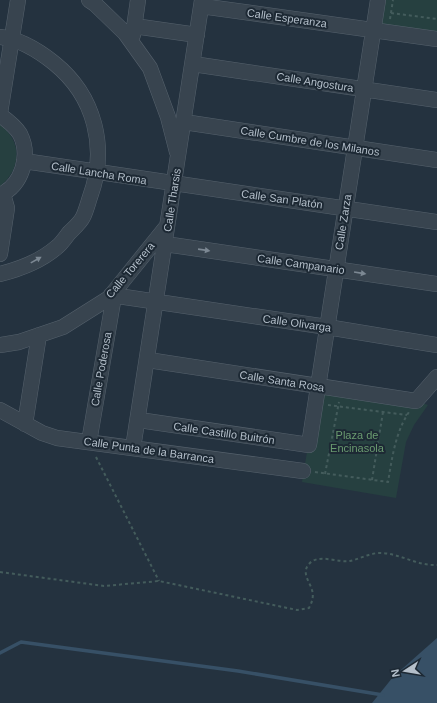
<svg xmlns="http://www.w3.org/2000/svg" width="437" height="703" viewBox="0 0 437 703" font-family="Helvetica,sans-serif">
  <rect width="100%" height="100%" fill="#24323f"/>
  <path fill="#264040" d="M378,0H437V39L373,30Z
    M0,125C23,141 21,170 0,186Z
    M318,386L416,401L428,405L414,425L406,442L396,498L302,482Z"/>
  <path fill="#375066" d="M437,638V703H372L393,677Z"/>
  <g fill="none" stroke-linecap="round" stroke-linejoin="round">
    <path stroke="#375066" stroke-width="3.5" d="M0,653L21,642L238,671L383,695"/>
    <g stroke="#56626d" stroke-width="16">
      <path id="minor" d="M89,0L95,4L125,33L150,68L168,117L177,152
        M201,6L437,39
        M134,26L197,35
        M133,35L138,0
        M0,37C20,39 39,51 54,63C95,96 108,148 90,197C88,203 86,211 83,217C80,223 74,228 69,233C65,238 62,243 57,247C41,261 20,269 0,274
        M193,64L437,100
        M0,113L18,0
        M0,115C7,120 15,126 20,134C31,156 22,185 0,195
        M184,122L437,160
        M24,161L437,222
        M165,244L437,284
        M0,254L7,208L3,194
        M111,295L327,327L437,345
        M0,345L19,342L63,327L109,298L167,226
        M148,360L416,401L437,377
        M0,410L42,433L57,438L303,471
        M139,420L309,445L378,0
        M25,424L39,335
        M89,442L114,296
        M133,448L202,0"/>
    </g>
    <path stroke="#445c5c" stroke-width="2" stroke-dasharray="3 3" stroke-linecap="butt" d="M391,13L437,19
      M390,19L393,0
      M328,405L407,415
      M96,457L159,581
      M315,472L388,482C392,459 395,433 409,412
      M325,474L339,402
      M372,480L383,412
      M0,572L104,586L159,581L297,610L309,608C312,602 314,597 312,590C310,582 301,573 309,564C318,553 338,563 350,561C360,559 369,553 380,553C399,553 417,566 437,565"/>
    <use href="#minor" stroke="#38444f" stroke-width="15"/>
  </g>
  <defs><path id="oneway-solid" d="M-6-.8H1V-3.2L6.5 0L1 3.2V.8H-6Z"/></defs>
  <g fill="#7c8893">
    <use href="#oneway-solid" transform="translate(204 250) rotate(8)"/>
    <use href="#oneway-solid" transform="translate(36 260) rotate(-29)"/>
    <use href="#oneway-solid" transform="translate(360 273) rotate(9)"/>
  </g>
  <g text-anchor="middle" dominant-baseline="central" stroke-width="4" stroke-linejoin="round" paint-order="stroke">
    <g font-size="11" fill="#b4bfca" stroke="#1d2934">
      <text transform="translate(287 18) rotate(8)">Calle Esperanza</text>
      <text transform="translate(315 82) rotate(9)">Calle Angostura</text>
      <text transform="translate(310 141) rotate(9)">Calle Cumbre de los Milanos</text>
      <text transform="translate(99 173) rotate(9)">Calle Lancha Roma</text>
      <text transform="translate(282 199) rotate(8)">Calle San Platón</text>
      <text transform="translate(172 200) rotate(-81)">Calle Tharsis</text>
      <text transform="translate(343 222) rotate(-81)">Calle Zarza</text>
      <text transform="translate(301 264) rotate(8)">Calle Campanario</text>
      <text transform="translate(130 270) rotate(-50)">Calle Torerera</text>
      <text transform="translate(297 323) rotate(8)">Calle Olivarga</text>
      <text transform="translate(101 369) rotate(-80)">Calle Poderosa</text>
      <text transform="translate(282 381) rotate(9)">Calle Santa Rosa</text>
      <text transform="translate(224 433) rotate(8)">Calle Castillo Buitrón</text>
      <text transform="translate(149 450) rotate(8)">Calle Punta de la Barranca</text>
    </g>
    <g font-size="11" fill="#6a9b70" stroke="#1d2934">
      <text x="357" y="435">Plaza de<tspan x="357" dy="13">Encinasola</tspan></text>
    </g>
  </g>
  <g transform="translate(405 671) rotate(258)" stroke="#1d2934" stroke-width="3" paint-order="stroke">
  <path d="M0-3L7 15L0 10L-7 15Z" fill="#b4bfca"/>
  <text y="-6" font-size="11" font-weight="bold" text-anchor="middle" fill="#b4bfca">N</text>
  </g>
</svg>
